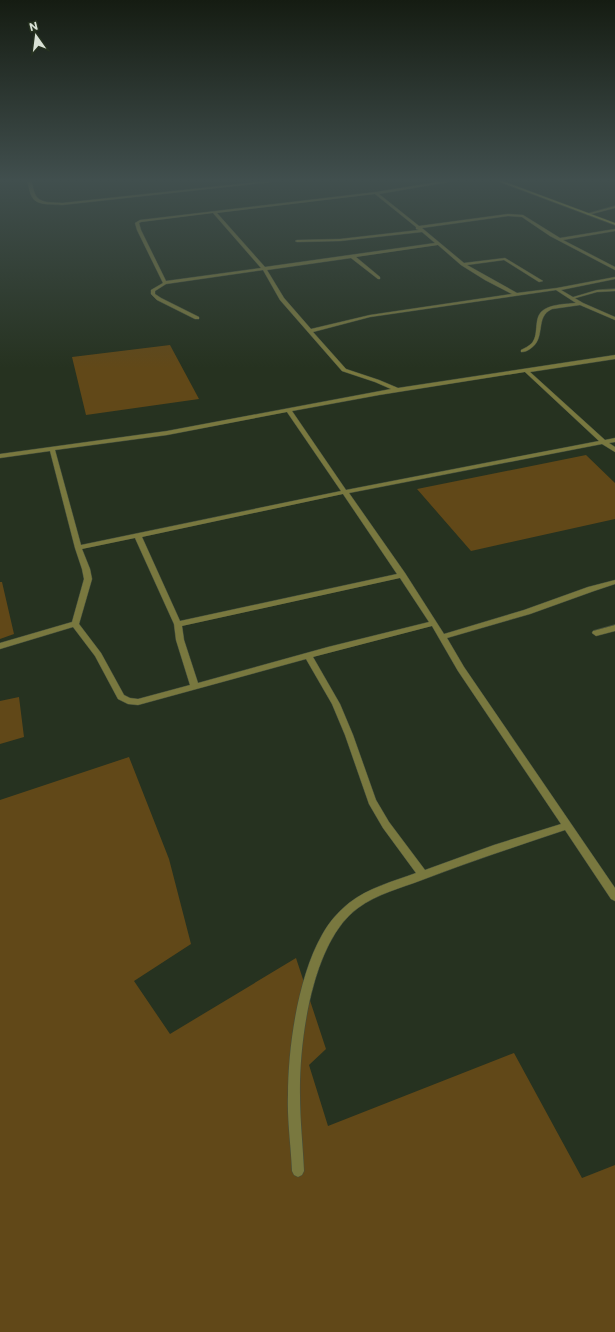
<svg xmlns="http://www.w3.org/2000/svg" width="615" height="1332" viewBox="0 0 615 1332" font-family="Commissioner,sans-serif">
  <rect width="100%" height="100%" fill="#263220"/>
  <path fill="#614818" d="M170,345L199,399L86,415L72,357Z
    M586,455L615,483V519L471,551L417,489Z
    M0,582H2L14,634L0,639Z
    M19,697L24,737L0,744V701Z
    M129,757L169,859L191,944L134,981L170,1034L296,958L326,1049L309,1065L328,1126L514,1053L582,1178L615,1165V1332H0V800Z"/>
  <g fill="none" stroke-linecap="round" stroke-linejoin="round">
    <g stroke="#434e3d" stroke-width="1">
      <path id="lane" d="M615,289V291L597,292L572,299L570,298L597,290Z"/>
    </g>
    <g stroke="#434e3d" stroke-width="1">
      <path id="street" d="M27,181H31C33,185 33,190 35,194C39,204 53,202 62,203L267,181H280L62,205C52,204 37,206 32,197C29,192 29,186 27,181Z
        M444,181H454L379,194L419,226L508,214L523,215L560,238L615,229V231L563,240L615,267V270L550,236L522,217L508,216L422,228L464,263L505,258L543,281L539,282L504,260L467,265L517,293L557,288L615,277V279L561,290L583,303L615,317V320L580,305L552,309C534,317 547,338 530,349C527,351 525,352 521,352V350C525,348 529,346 532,343C540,333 532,316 545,309C554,304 566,304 576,303L556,290L370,317L313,332L346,369L379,380L398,388L615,355V359L530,372L605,440L615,438V442L609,443L615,447V452L602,444L349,493L405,573L444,634L524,610L588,587L615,580V584L594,591L530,614L447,638L464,667L615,888V901L611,899L565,830C517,846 469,862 422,880C401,888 377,894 358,908C312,941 299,1041 300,1095C300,1121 303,1146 304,1171L302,1175L298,1177L294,1175L292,1171C291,1146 287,1120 288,1095C288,1047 298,977 322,935C329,922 338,912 349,903C368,888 394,881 416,873L383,828L369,804L345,735L332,704L306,659L138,705L128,704L118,699L95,656L73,627L0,649V643L72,622L84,579L82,569L75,548L50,451L0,458V454L167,431L391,389L375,382L342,371L280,300L263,270L166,284L155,291V294L161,298L199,317V319H195L157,300L151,294V290L163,283L137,230L135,223L140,220L376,192ZM375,194L416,227V229L419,230L340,239L297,240L295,241L297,242L340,241L422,232L435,243L265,267L217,213ZM213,213L261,268L166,281L141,230L139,223L141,222ZM438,245L461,265L485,280L512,294L370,315L311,329L284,298L267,270L351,258L378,279H380V277L356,257ZM525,372L599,441L346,490L292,411L379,395ZM287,412L341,491L81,545L55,450L167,435ZM343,494L397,574L180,621L142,537ZM135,538L174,624L176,640L190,685L138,699L130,698L124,695L101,653L79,624L92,579L90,569L82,549ZM400,578L429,622L328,647L198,683L184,640L182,626ZM432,626L458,671L561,824L494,845L425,870L389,822L376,800L353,735L340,704L313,657Z
        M615,206V208L588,215L586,214Z
        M615,625V631L596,636L592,633L593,631Z"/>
    </g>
    <g stroke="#434e3d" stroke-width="1">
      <path id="secondary" d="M497,181H503L615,223V225Z"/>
    </g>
    <use href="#lane" fill="#79783f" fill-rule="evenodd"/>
    <use href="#street" fill="#79783f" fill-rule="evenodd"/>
    <use href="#secondary" fill="#a3a240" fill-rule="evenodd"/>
  </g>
  <linearGradient id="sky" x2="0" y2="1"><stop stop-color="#151c12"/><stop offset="0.49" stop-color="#414f4e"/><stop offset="1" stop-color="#414f4e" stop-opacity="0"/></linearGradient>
  <rect width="615" height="368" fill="url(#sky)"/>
  <g transform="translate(36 36) rotate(346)" stroke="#263220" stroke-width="3" paint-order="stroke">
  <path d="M0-3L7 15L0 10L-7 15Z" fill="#d9e1d6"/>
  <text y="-6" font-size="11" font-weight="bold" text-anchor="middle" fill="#d9e1d6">N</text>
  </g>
</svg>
